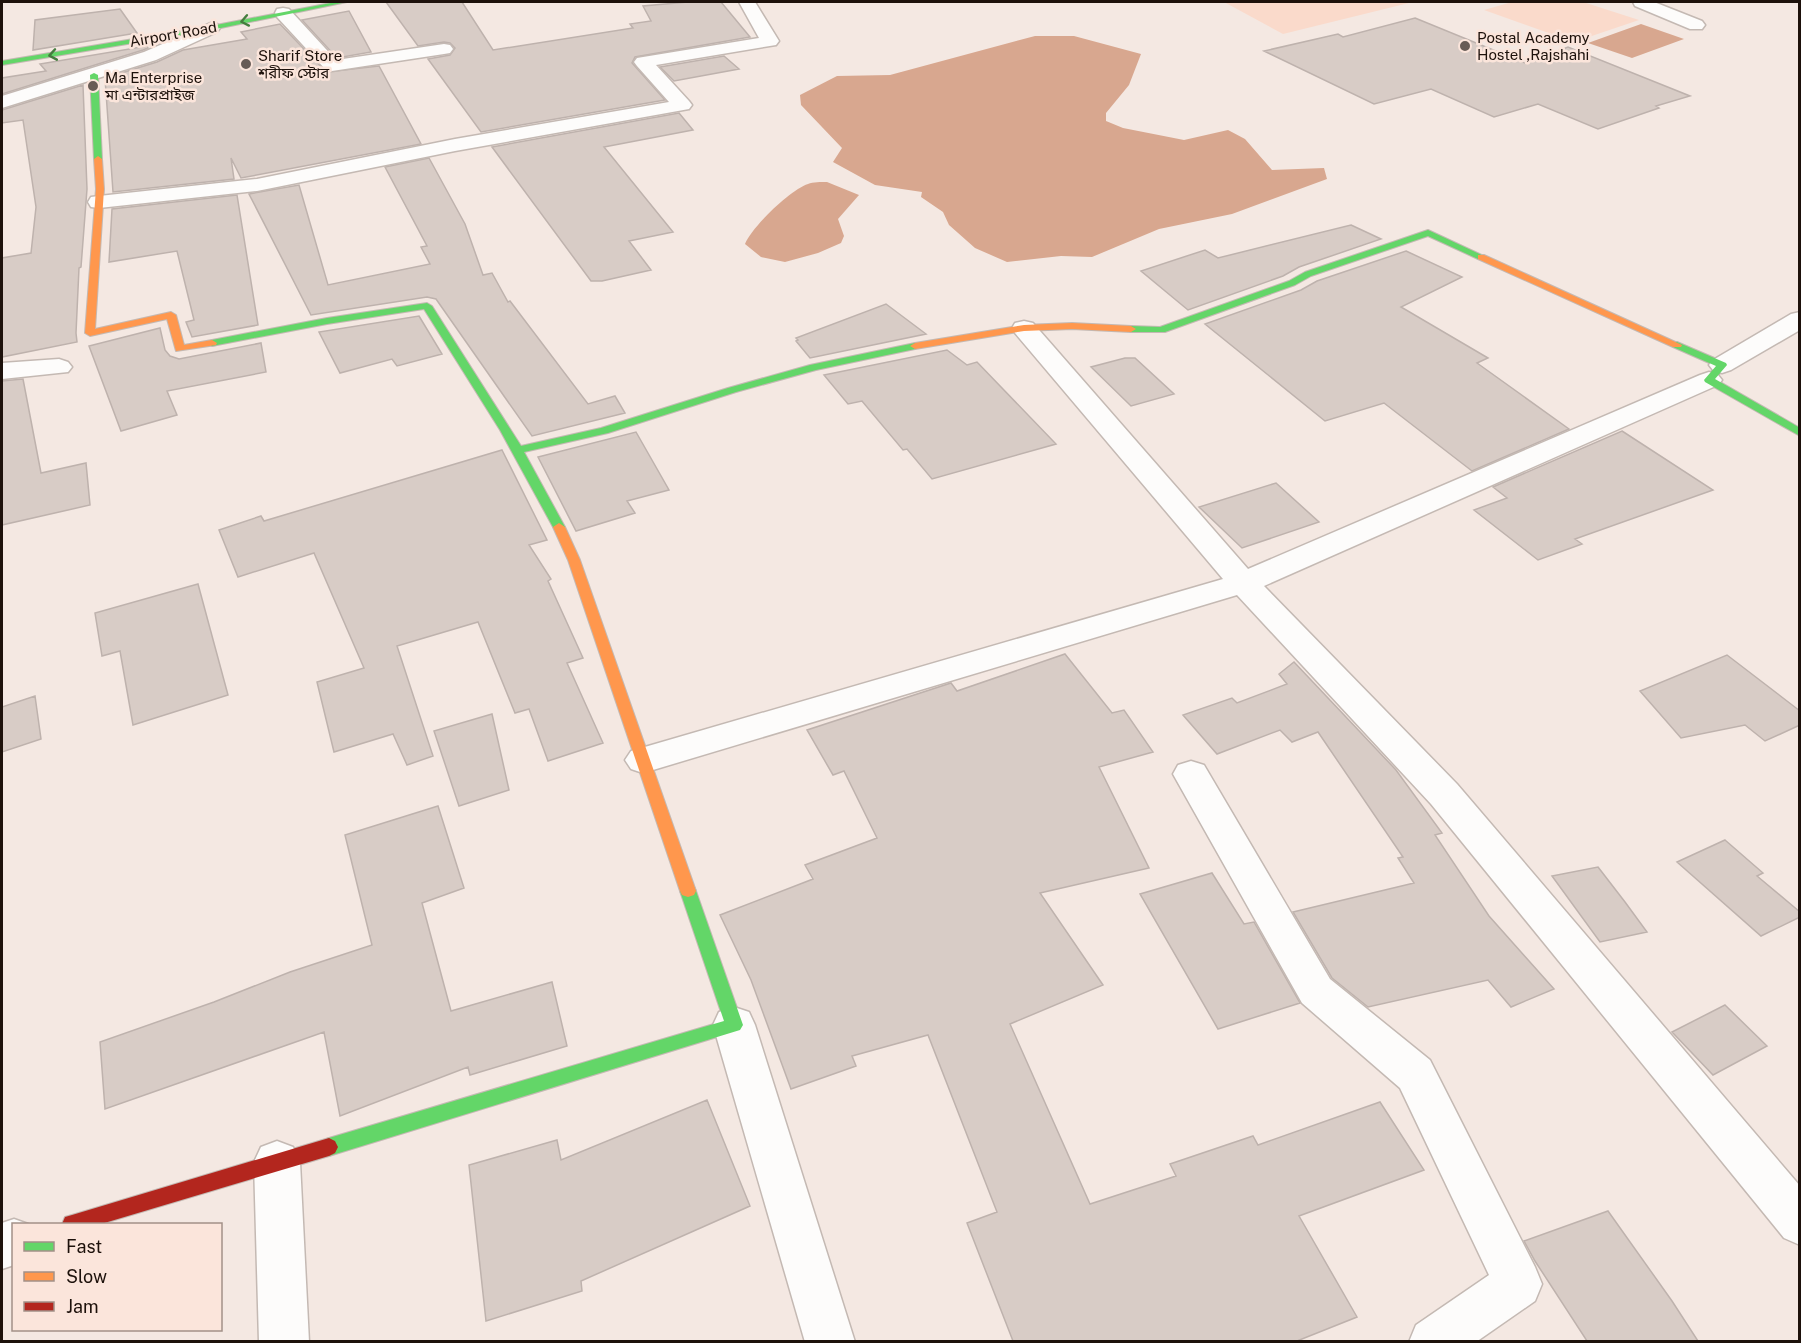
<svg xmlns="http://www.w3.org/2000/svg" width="1801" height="1343" viewBox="0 0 1801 1343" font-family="'Public Sans','Noto Sans Bengali',sans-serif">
  <rect width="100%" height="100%" fill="#f4e8e2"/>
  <path fill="#fadacb" d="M1224,2H1413L1283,34Z
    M1512,2H1583L1639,20L1574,42L1484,10Z"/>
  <path fill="#d8a78f" d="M1641,24L1684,39L1632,58L1588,43Z
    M1035,36H1074L1141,54L1129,85L1106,113V121L1123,128L1184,140L1228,130L1245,139L1272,170L1324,168L1327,179L1232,214L1159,229L1092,257L1061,256L1007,262L975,248L949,225L943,212L921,197L922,192L875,185L833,162L842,148L801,105L800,95L837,76L890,75Z
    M827,182L859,195L838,219L844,236L841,243L818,253L785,262L761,257L745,244C752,227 790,190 808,184C813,182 821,182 827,182Z"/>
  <path fill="#d8ccc6" stroke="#beb2ad" stroke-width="1.5" d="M386,2H462L493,50L633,28L630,24L651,21L643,6L688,2H721L750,37L635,57L632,63L665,100L481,132L428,59L450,55L455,48L450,43L444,42L418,46Z
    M120,9L137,33L33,50L35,20Z
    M349,11L371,52L337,58L302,20Z
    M1415,18L1525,63L1568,47L1690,96L1656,106L1659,108L1598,129L1538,104L1494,117L1431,89L1374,104L1264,51L1338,34L1343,37Z
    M280,24L326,72L379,66L421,144L241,178L231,158L234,179L113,192L105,78L157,62L183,50L247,39L241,32Z
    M147,46L148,48L143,50L2,94V78L46,71L40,64Z
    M724,56L739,69L674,81L660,67Z
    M83,85L87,189L81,267L79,268L76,333L77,342L2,357V258L31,253L36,207L23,120L2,123V110Z
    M679,113L693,130L604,147L673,232L629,241L651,270L602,281H591L492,147Z
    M429,158L465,224L483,275L492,273L508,302L510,301L588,404L615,396L625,413L532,436L436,299L427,297L311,315L249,194L299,185L328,285L430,264L421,247L427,246L385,167Z
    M237,195L258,325L192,337L186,322L194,320L177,251L109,262L112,209Z
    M1351,225L1381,239L1299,267L1283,276L1188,310L1141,271L1205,250L1218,258Z
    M1406,251L1462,277L1401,307L1488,358L1477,363L1569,429L1472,471L1384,403L1325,421L1205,324L1301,290L1317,281Z
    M886,304L926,334L810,358L796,341L798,340L796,338Z
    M419,316L442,354L397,366L392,359L340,373L319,332Z
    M160,328L165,350L170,356L179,359L261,343L266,372L167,391L177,415L121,431L89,346Z
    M947,350L967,365L977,362L1056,444L932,479L907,449L903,450L862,401L848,404L824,375Z
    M1125,358H1135L1174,394L1131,406L1091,367Z
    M23,379L41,473L86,463L90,505L2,525V381Z
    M1622,431L1713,490L1575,539L1582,544L1538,560L1474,510L1507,498L1493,487Z
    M636,432L669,490L627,501L635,513L576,531L538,457Z
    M502,450L547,540L529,545L551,579L548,581L583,658L567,663L603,743L548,761L529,709L515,713L478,622L397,646L433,756L407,765L393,734L334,752L317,682L364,668L314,553L238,577L219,530L261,516L264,521Z
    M1276,483L1319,522L1242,548L1199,507Z
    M198,584L228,695L133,725L120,651L102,656L95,613Z
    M1065,654L1112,713L1124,710L1153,752L1099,767L1149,868L1040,893L1103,985L1010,1024L1090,1204L1176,1176L1170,1164L1253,1136L1258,1145L1380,1102L1424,1170L1299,1216L1357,1317L1297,1341H1013L967,1223L997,1212L928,1035L852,1056L856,1066L791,1089L751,980L720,915L813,879L805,865L877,838L844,771L833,775L807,730L951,683L957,691Z
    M1727,655L1800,711V725L1765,741L1745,725L1681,738L1640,691Z
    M1294,662L1396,770L1442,833L1435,835L1489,916L1554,989L1511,1007L1488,980L1368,1007L1332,978L1293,912L1414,883L1398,858L1403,857L1318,732L1292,742L1280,730L1217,754L1183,715L1232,698L1237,703L1287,684L1279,674Z
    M35,696L41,739L2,752V707Z
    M492,714L509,790L459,806L434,731Z
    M438,806L464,888L422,903L451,1011L552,982L567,1046L470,1075L468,1067L340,1116L324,1032L105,1109L100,1042L214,1002L290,972L372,945L345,835Z
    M1725,840L1763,873L1757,876L1800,912V917L1761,936L1677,862Z
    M1598,867L1625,902L1647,932L1600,942L1552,876Z
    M1212,873L1244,924L1254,922L1300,1003L1218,1029L1140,894Z
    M1725,1005L1767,1046L1713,1075L1672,1032Z
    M707,1100L750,1206L581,1281L582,1291L486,1321L469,1165L557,1140L561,1160Z
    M1608,1211L1672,1301L1698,1341H1587L1535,1261L1524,1241Z"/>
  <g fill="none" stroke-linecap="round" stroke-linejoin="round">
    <g stroke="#c4b9b3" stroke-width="3">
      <path id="street" d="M739,2H755L779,41L776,45L656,65L689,101L692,105L689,109L455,151L257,191L99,208L91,207L88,202L91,197L99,196L257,179L455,139L669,102L637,66L634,62L637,58L759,38Z
        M1633,2H1654L1702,21L1705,25L1702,29H1690L1635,6Z
        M283,8L289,9L336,60L444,44L450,45L453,49L450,53L444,54L332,71L326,70L277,17L275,13L277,9Z
        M211,23L217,24L220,28L217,32L156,60L2,108V96L144,52Z
        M1800,312V330L1731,370L1722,373L1713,370L1709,365L1713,360L1791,314Z
        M1024,321L1033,323L1248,569L1700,375L1709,372L1718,375L1722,380L1718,385L1264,586L1457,784L1800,1186V1245L1784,1238L1431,804L1237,595L643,773L631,769L625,760L631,751L1223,579L1015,333L1012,328L1015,323Z
        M59,359L68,362L72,367L68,372L2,379V363Z
        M1191,761L1204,765L1330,979L1430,1060L1535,1267L1542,1284L1535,1301L1476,1342H1409L1416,1325L1489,1275L1400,1088L1302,1003L1173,774L1178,765Z
        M734,1007L749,1012L755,1025L855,1342H805L713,1025L719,1012Z
        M277,1141L293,1147L300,1162L309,1342H259L254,1162L261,1147Z
        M14,1219L28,1224H14V1265L2,1269V1223Z"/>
    </g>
    <g stroke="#c4b9b3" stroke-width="2">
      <path id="fast" d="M336,2H347L211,30L2,65V61L211,26Z
        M94,73L98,75L102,159L98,162L94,159L90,75Z
        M1428,230L1486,257L1478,259L1428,236L1311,276L1295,285L1165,332H1131L1126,329L1131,326L1160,327L1289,281L1305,272Z
        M427,303L432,306L521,446L601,428L728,388L810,365L915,343L920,346L915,349L816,370L736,392L608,433L524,452L565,527L559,531L553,527L500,430L424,309L327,324L212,346L207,343L212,340L327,318Z
        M1677,342L1726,363L1727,365L1715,379L1800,428V436L1705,382L1704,380L1716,366L1673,347V343Z
        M688,885L694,887L696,891L743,1025L740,1030L329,1156L323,1153L320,1147L323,1141L329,1138L724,1021L680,891L682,887Z"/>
    </g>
    <g stroke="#c4b9b3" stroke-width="2">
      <path id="slow" d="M98,156L102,159L104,189L95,329L171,312L176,315L184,345L212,340L217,343L216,345L176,351L167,319L90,336L85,333L96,189L94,159Z
        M1478,255H1484L1682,345L1681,347H1673L1478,259Z
        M1072,323L1131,326L1136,329L1131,332L1072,329L1024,331L915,349L910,346L915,343L1024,325Z
        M559,523L565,527L580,560L696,891L694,895L688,897L682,895L680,891L568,560L553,527Z"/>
    </g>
    <g stroke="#c4b9b3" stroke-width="2">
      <path id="jam" d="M329,1138L335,1141L338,1147L335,1153L329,1156L101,1224H62L65,1217L72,1215Z"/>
    </g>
    <use href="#street" fill="#fdfcfb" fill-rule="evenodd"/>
    <use href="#fast" fill="#63d668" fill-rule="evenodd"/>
    <use href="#slow" fill="#ff974d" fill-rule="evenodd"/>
    <use href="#jam" fill="#b3261e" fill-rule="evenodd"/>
  </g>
  <defs><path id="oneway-chevron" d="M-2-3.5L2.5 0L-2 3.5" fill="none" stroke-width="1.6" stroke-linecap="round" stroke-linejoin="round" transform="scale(1.5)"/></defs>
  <g stroke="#447d3e">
    <use href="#oneway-chevron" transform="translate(245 21) rotate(169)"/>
    <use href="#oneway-chevron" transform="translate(53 55) rotate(170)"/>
  </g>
  <g fill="#685c56" stroke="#fbe5db" stroke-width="2">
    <circle cx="1465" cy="46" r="6"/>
    <circle cx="246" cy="64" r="6"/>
    <circle cx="93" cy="86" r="6"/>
  </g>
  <g text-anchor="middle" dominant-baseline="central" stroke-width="5" stroke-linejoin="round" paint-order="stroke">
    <g font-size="15" fill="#1d110b" stroke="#fbe5db">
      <text transform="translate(173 34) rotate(-10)">Airport Road</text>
    </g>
    <g font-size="15" fill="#1d110b" stroke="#fbe5db" text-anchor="start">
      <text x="1477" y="37">Postal Academy<tspan x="1477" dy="17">Hostel ,Rajshahi</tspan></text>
      <text x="258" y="55">Sharif Store<tspan x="258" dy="17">শরীফ স্টোর</tspan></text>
      <text x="105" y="77">Ma Enterprise<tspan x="105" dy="17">মা এন্টারপ্রাইজ</tspan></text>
    </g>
  </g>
  <rect width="1801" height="1343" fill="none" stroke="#1d110b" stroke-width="6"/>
  <rect x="12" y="1223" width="210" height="108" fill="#fbe5db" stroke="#a29088" stroke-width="1.5"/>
  <rect x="24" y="1242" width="30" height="9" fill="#63d668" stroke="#a29088" stroke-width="1.5"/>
  <text x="66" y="1253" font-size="18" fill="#1d110b">Fast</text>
  <rect x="24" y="1272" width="30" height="9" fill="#ff974d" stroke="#a29088" stroke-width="1.5"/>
  <text x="66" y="1283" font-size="18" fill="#1d110b">Slow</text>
  <rect x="24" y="1302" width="30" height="9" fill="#b3261e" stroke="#a29088" stroke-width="1.5"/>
  <text x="66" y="1313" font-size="18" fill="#1d110b">Jam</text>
</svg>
